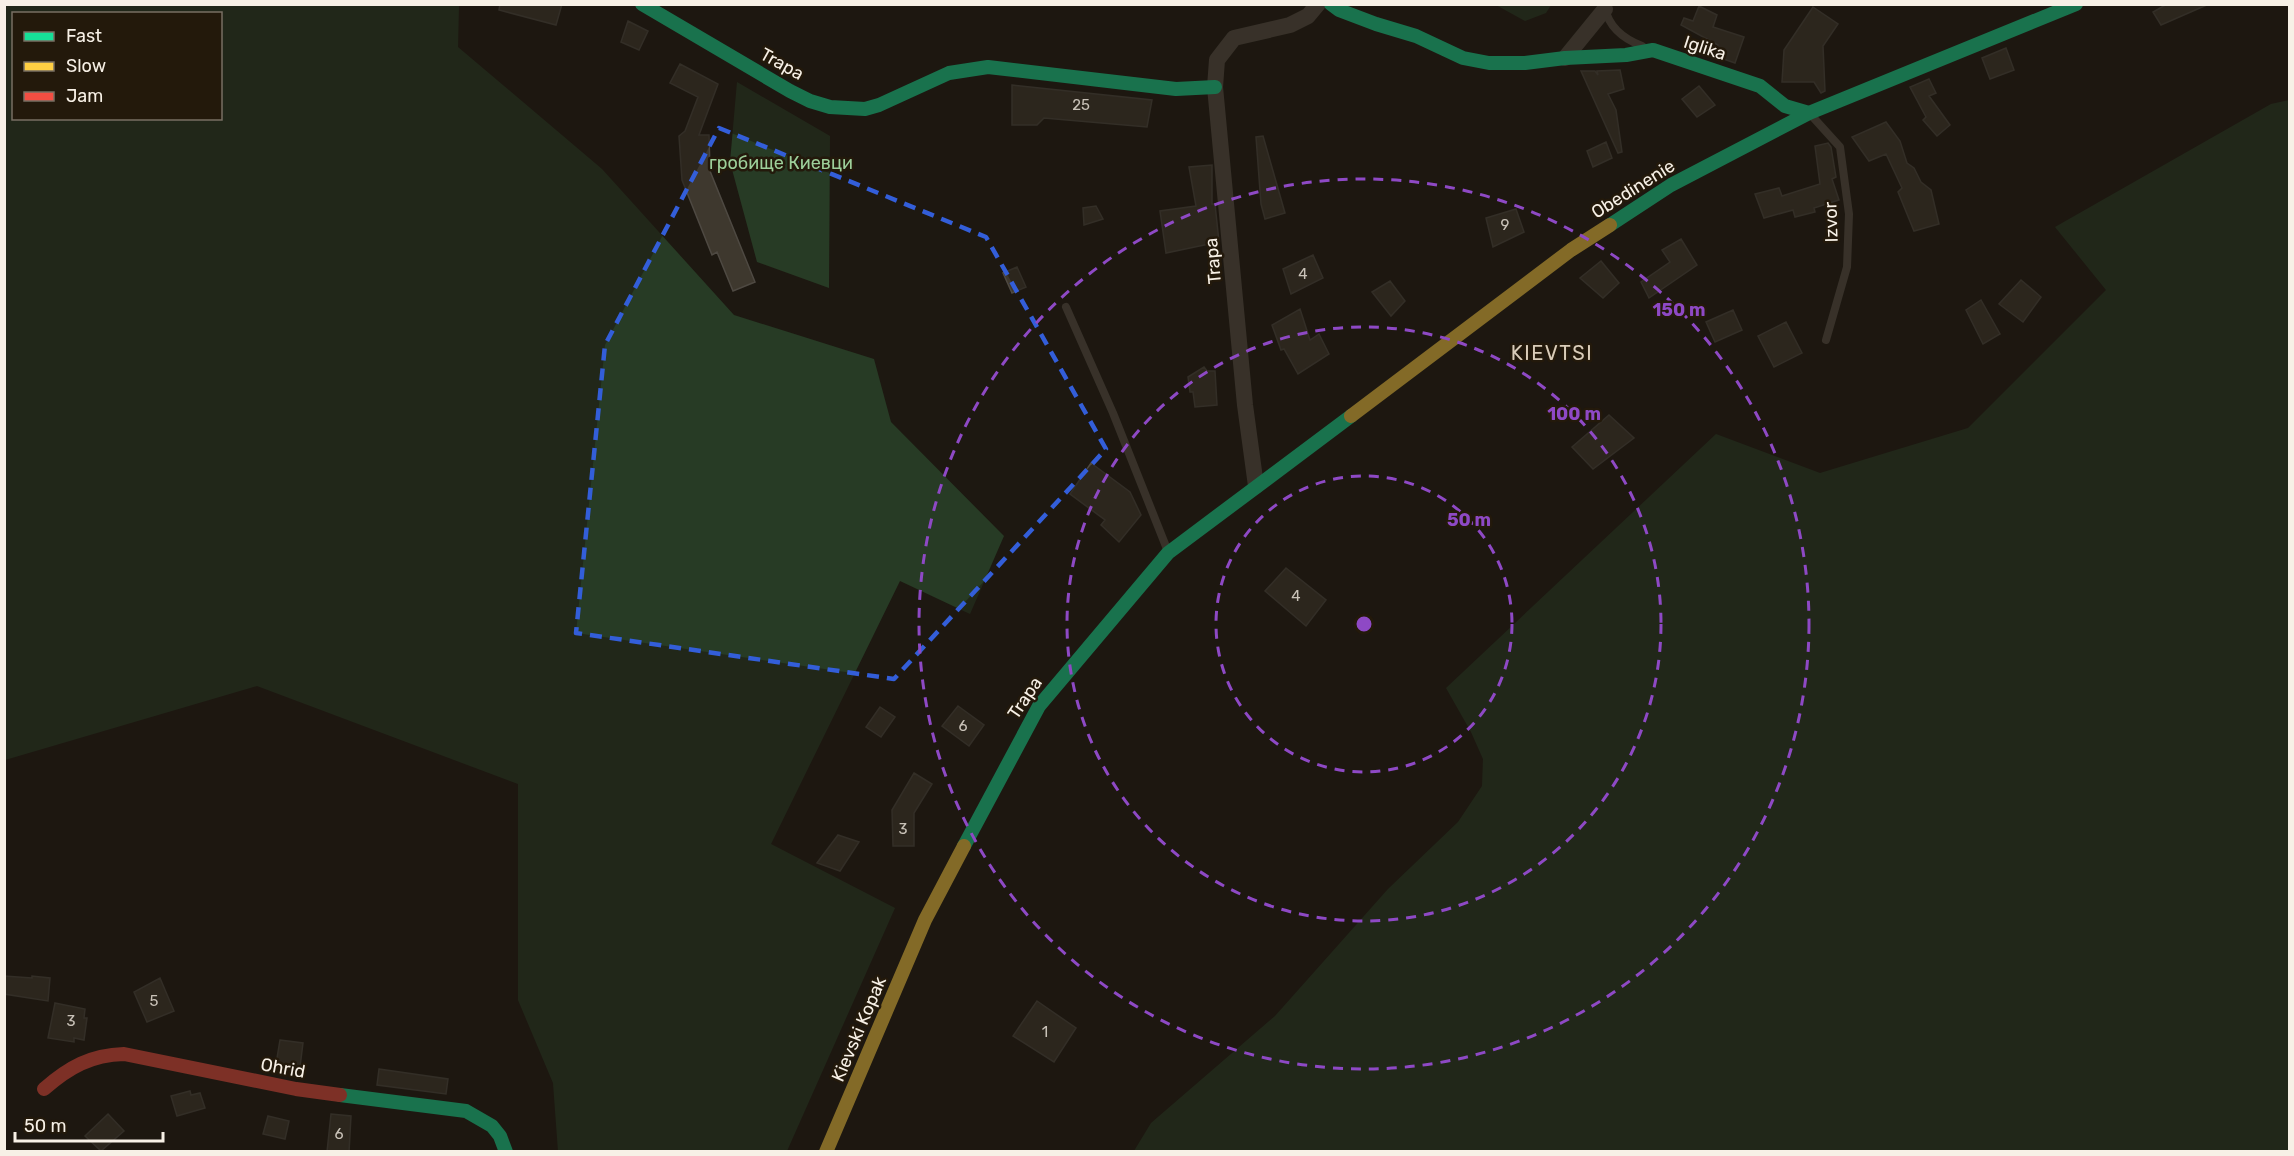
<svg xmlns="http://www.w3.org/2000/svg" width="2294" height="1156" viewBox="0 0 2294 1156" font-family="Rubik,sans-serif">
  <rect width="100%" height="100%" fill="#1d1811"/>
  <path fill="#273b25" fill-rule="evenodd" d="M5,4L459,5L458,47L602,169L734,315L874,359L891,422L1004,536L970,614L900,581L771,844L895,908L787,1151H558L553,1083L518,1000V784L257,686L5,760ZM14,14H220V118H14Z
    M1496,5H1551L1546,13L1525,21Z
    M737,82L830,136L829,288L757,262L730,162Z
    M2289,100V1151H1134L1151,1123L1275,1016L1388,889L1458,822L1482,786L1483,759L1471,732L1446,688L1716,434L1820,473L1968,428L2106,290L2055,227L2271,104Z"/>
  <path fill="#3e382e" stroke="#4e4942" stroke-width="1.5" d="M500,4H562L556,25L499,10Z
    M2167,4H2209L2161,25L2153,12Z
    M1699,6L1717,15L1713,27L1744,37L1735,63L1715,56L1718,45L1681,25L1684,18L1693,21Z
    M1813,7L1838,24L1823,46L1825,91L1821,93L1814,82H1782L1784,50Z
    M628,21L648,31L639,50L621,42Z
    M2006,48L2014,70L1990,79L1982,58Z
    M680,64L718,84L699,135H709L710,171L755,282L733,291L717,252L712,255L682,180L679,136L685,131L698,97L670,83Z
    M1620,70L1624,89L1608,94L1616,110L1622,152L1618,153L1581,71H1595L1598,75L1597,71Z
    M1929,79L1936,93L1929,96L1950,125L1937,136L1923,120L1926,117L1910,87Z
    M1012,85L1152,100L1147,127L1044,118L1037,125H1012Z
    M1699,86L1715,105L1697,117L1682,99Z
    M1886,122L1900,141L1907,163L1914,168L1921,182L1931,190L1939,224L1914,231L1898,192L1902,188L1886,154L1869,161L1852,137Z
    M1263,136L1285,213L1265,219L1261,204L1256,137Z
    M1606,142L1612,158L1593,167L1587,151Z
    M1828,143L1831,147L1836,177L1832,179L1839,200L1814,208L1815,212L1795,217L1793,210L1764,218L1755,194L1779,188L1782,196L1820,184L1815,146Z
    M1212,165V204H1215L1219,242L1166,253L1160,211L1196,206L1189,167Z
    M1096,206L1103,219L1084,225L1083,208Z
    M1516,209L1524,232L1493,247L1486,218Z
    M1681,239L1697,265L1649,298L1641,282L1670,262L1662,250Z
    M1313,255L1323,278L1291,294L1283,269Z
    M1601,261L1619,283L1603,298L1580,278Z
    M1017,267L1026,287L1012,293L1003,273Z
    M2021,280L2041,297L2023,322L1999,304Z
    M1390,281L1405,301L1391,316L1372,292Z
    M1981,300L2000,334L1983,344L1966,310Z
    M1300,309L1310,340L1319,334L1329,354L1298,374L1284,349L1281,350L1272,325Z
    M1733,310L1742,330L1715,342L1706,322Z
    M1786,322L1802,353L1774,367L1758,336Z
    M1204,367L1207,371H1215L1217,405L1195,407L1193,392H1190L1188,377Z
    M1609,415L1634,438L1593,469L1572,447Z
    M1091,463L1130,492L1141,515L1119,542L1101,525L1105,520L1070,494Z
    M1286,568L1326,600L1306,626L1265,591Z
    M958,706L984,725L969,746L942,726Z
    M880,707L895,717L881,737L866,727Z
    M914,773L932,784L914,813V846H893L892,810Z
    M838,835L859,842L840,871L817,863Z
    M4,976L32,978V976L50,978L48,1001L4,994Z
    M160,978L174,1011L147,1022L134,992Z
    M1037,1001L1076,1028L1054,1062L1013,1036Z
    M55,1003L85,1009L84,1018H87L84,1040L74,1038V1042L48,1038Z
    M280,1040L303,1043L300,1067L276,1064Z
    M379,1069L448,1079L446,1094L377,1085Z
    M190,1091L191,1095L200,1093L205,1108L177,1116L171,1096Z
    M108,1114L124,1131L101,1151L85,1136Z
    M331,1114L351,1116L349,1152H327Z
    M268,1116L289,1121L285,1139L263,1134Z"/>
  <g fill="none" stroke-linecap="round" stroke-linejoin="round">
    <path stroke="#595148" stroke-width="8" d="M1605,8C1609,28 1624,39 1642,46
      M1811,115L1840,147L1849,214L1847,267L1826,340
      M1066,307L1113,413L1167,549"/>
    <path stroke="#595148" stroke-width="16" d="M1565,58L1605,9
      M1256,486L1245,405L1215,87L1217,60L1234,38L1290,25L1308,16L1318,4"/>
    <path stroke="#16e098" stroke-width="14" d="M642,4L790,91L810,101L830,107L865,109L879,105L949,73L988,67L1176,89L1215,87
      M1331,4L1339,10L1376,24L1416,36L1463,58L1489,63H1525L1565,58L1626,55L1653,50L1760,86L1785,106L1809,113
      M1610,225L1671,185L1809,113L2076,4
      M964,846L1039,706L1168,553L1351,416
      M340,1095L466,1111L492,1126L500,1136L506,1152"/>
    <path stroke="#ffcf43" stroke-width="14" d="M1351,416L1571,250L1610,225
      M826,1152L925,920L964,846"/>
    <path stroke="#f24e42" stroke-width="14" d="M44,1089C69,1067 91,1055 124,1054L296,1089L340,1095"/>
  </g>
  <path d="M0 0H2294V1156H0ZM719,128L986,237L1106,449L894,679L576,633L605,345Z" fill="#1d1811" fill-opacity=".55" fill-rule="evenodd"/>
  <path fill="none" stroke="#335ed9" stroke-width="4.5" stroke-dasharray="12 8" stroke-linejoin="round" d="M719,128L986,237L1106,449L894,679L576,633L605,345Z"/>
  <g fill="none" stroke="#8e49c5" stroke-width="3" stroke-dasharray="10 8">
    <circle cx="1364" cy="624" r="148"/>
    <circle cx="1364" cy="624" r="297"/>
    <circle cx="1364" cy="624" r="445"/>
  </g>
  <g text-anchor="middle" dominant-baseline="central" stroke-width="5" stroke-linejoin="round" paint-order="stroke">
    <g font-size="15" fill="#c9c2b8">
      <text x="1081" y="105">25</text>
      <text x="1505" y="225">9</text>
      <text x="1303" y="274">4</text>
      <text x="1296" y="596">4</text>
      <text x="963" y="726">6</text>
      <text x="903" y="829">3</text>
      <text x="154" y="1001">5</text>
      <text x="71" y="1021">3</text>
      <text x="1045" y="1032">1</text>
      <text x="339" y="1134">6</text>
    </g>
    <g font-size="18" fill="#f7f0e6" stroke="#23190b">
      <text transform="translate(1705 48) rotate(18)">Iglika</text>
      <text transform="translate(782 64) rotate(29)">Trapa</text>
      <text transform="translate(1633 189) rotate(-32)">Obedinenie</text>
      <text transform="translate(1831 222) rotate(-92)">Izvor</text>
      <text transform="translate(1213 261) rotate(-95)">Trapa</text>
      <text transform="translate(1025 698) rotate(-56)">Trapa</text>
      <text transform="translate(859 1029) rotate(-67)">Kievski Kopak</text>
      <text transform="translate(283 1068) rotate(10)">Ohrid</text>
    </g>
    <g font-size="18" fill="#9dcf9a" stroke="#23190b">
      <text x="781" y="163">гробище Киевци</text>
    </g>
    <g font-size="20" letter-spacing="1.5" fill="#d9ccb9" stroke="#23190b">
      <text x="1552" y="353">KIEVTSI</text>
    </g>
  </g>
  <circle cx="1364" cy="624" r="9" fill="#8e49c5" stroke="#23190b" stroke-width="3"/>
  <g font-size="18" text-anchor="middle" font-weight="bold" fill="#8e49c5" stroke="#23190b" stroke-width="5" stroke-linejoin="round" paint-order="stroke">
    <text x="1679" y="316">150 m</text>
    <text x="1574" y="420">100 m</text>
    <text x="1469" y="526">50 m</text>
  </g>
  <rect width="2294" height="1156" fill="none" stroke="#f7f0e6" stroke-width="12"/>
  <rect x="12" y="12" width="210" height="108" fill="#23190b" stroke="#786f63" stroke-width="1.5"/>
  <rect x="24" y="32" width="30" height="9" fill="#16e098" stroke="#786f63" stroke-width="1.5"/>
  <text x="66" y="42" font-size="18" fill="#f7f0e6">Fast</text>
  <rect x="24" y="62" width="30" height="9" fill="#ffcf43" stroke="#786f63" stroke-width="1.5"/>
  <text x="66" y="72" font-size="18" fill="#f7f0e6">Slow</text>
  <rect x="24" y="92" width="30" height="9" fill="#f24e42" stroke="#786f63" stroke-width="1.5"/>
  <text x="66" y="102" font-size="18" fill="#f7f0e6">Jam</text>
  <path d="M15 1132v9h148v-9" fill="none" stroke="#f7f0e6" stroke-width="3"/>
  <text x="24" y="1132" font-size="18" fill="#f7f0e6" stroke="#23190b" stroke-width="4.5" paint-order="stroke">50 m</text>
</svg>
